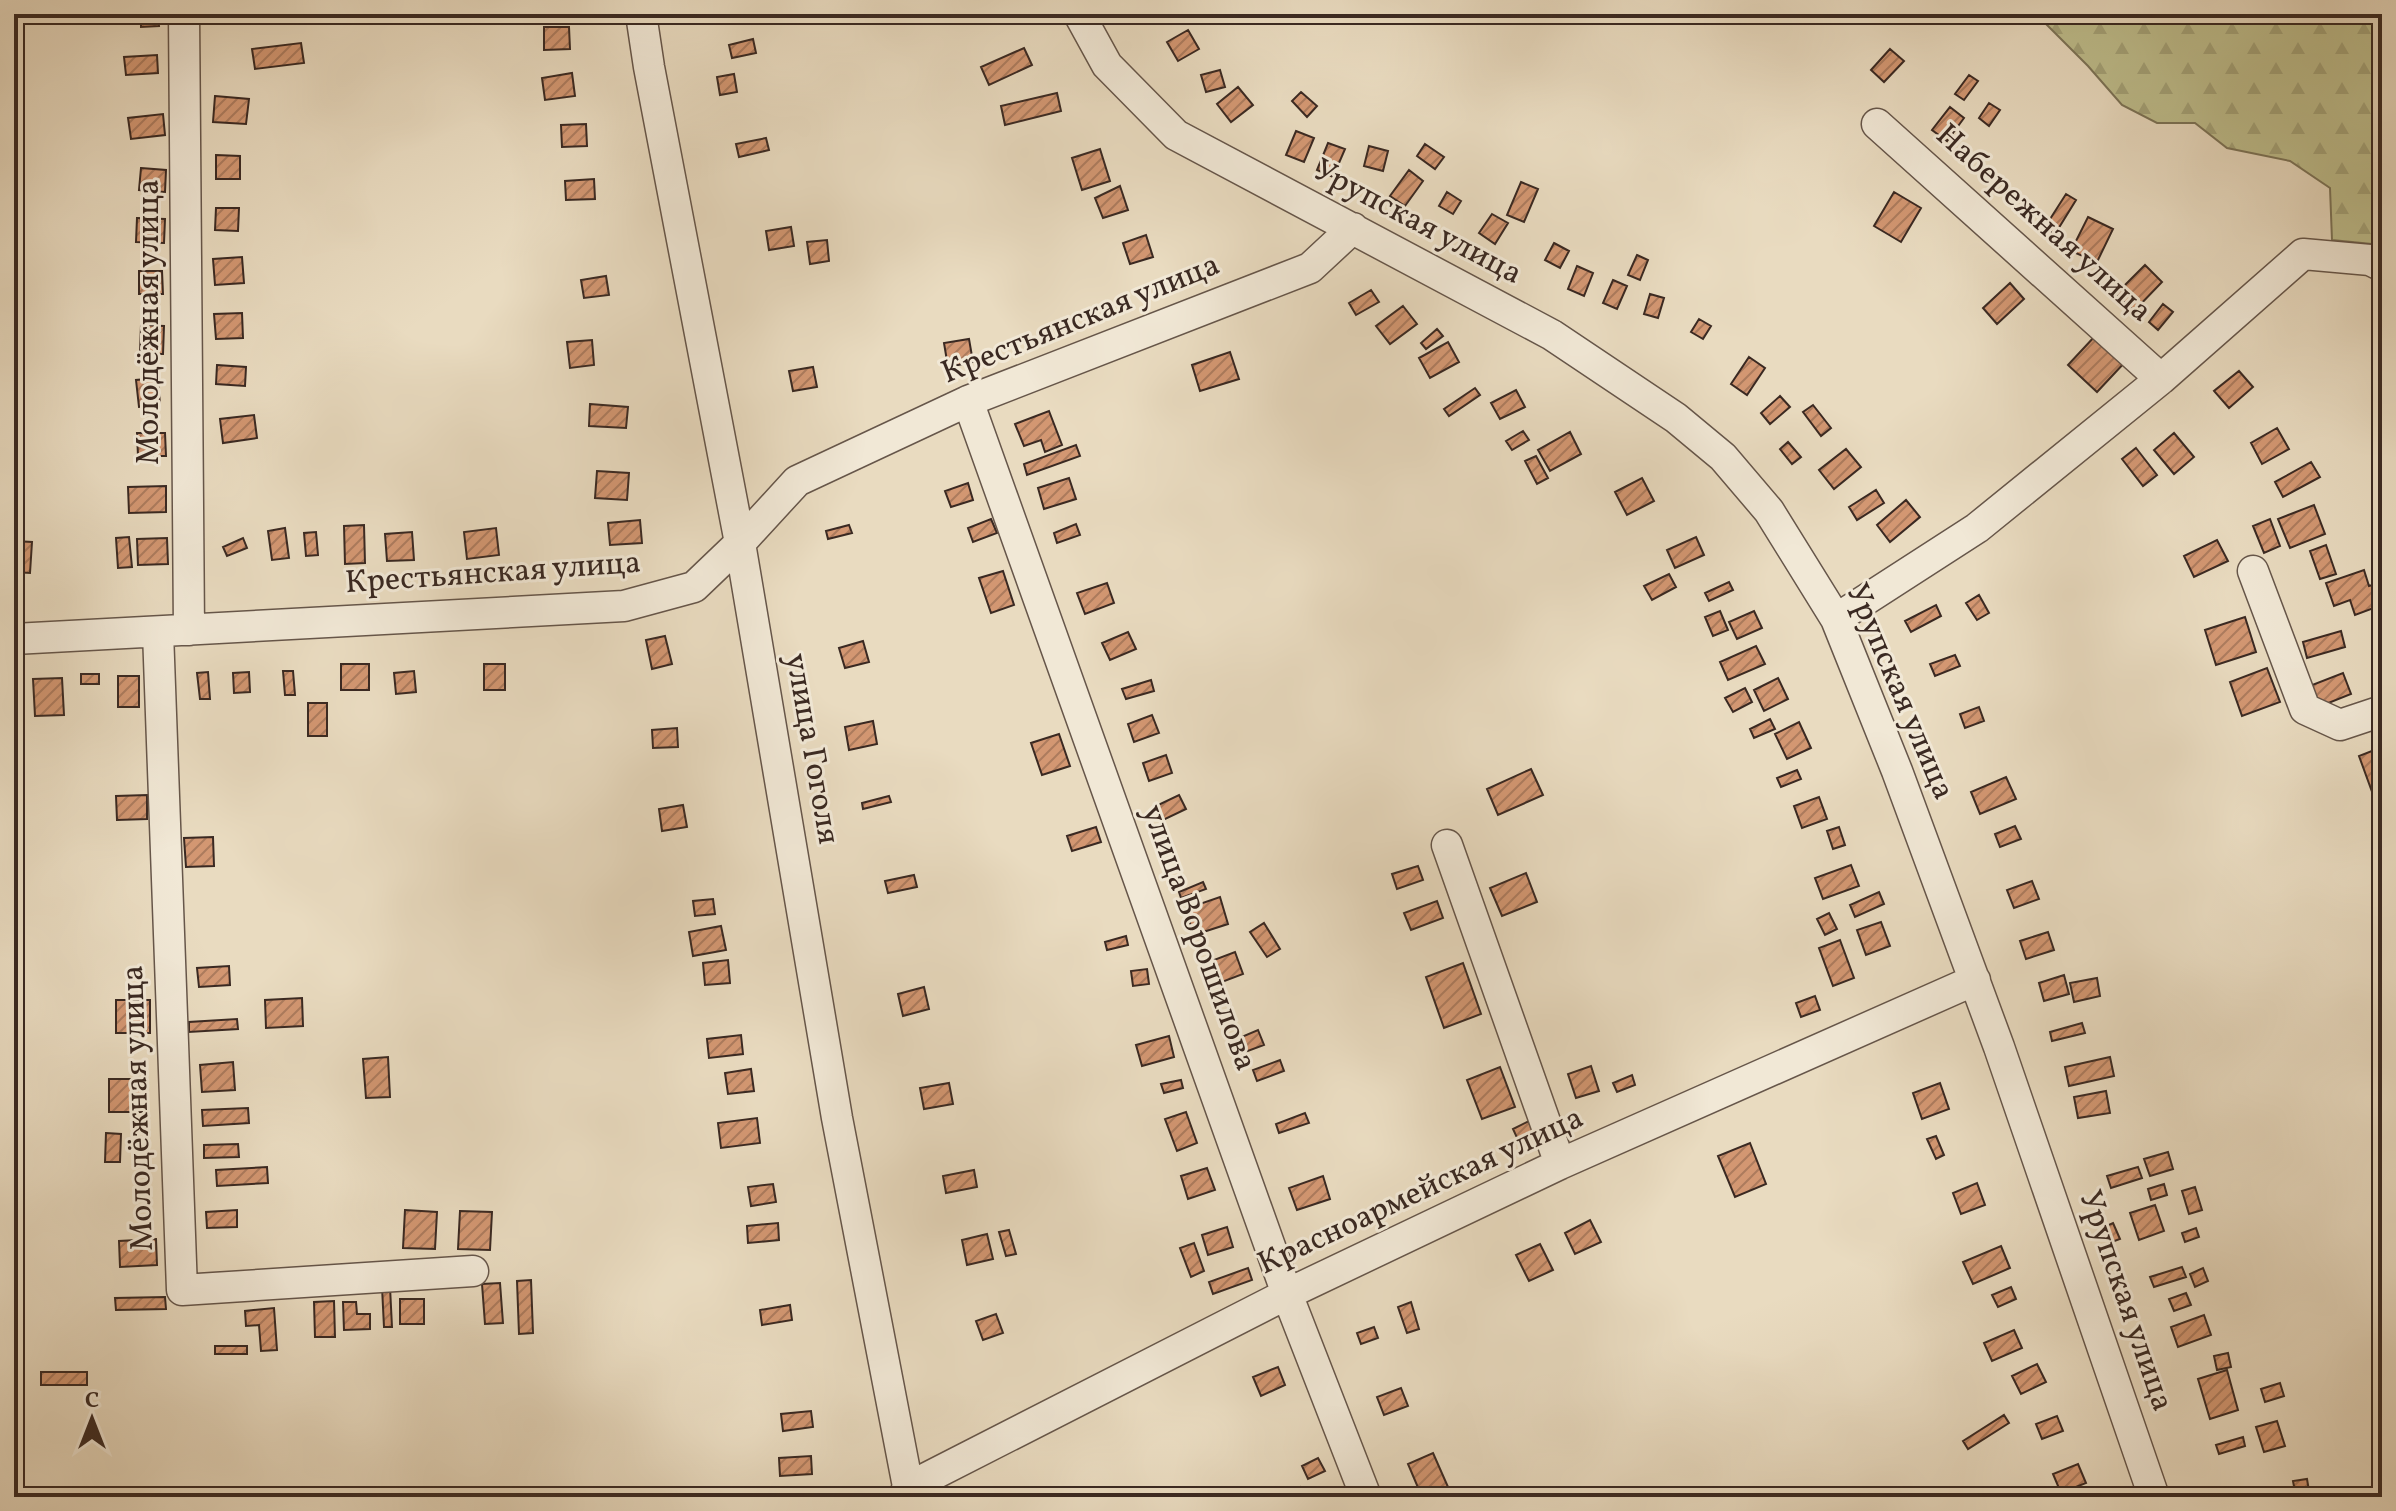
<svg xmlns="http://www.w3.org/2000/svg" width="2396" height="1511" viewBox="0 0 2396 1511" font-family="Vollkorn,serif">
  <defs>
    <pattern id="forest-firs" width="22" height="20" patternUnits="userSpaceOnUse" patternTransform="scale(2)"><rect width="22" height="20" fill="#bebe8d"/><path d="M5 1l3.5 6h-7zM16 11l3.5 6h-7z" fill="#a4a379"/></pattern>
    <pattern id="building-hatch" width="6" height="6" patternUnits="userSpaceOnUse" patternTransform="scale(2)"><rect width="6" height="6" fill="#d39772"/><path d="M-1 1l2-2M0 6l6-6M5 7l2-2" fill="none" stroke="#ac7b5d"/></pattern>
  </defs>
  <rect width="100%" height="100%" fill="#e9dbc0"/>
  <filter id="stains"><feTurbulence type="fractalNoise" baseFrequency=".0025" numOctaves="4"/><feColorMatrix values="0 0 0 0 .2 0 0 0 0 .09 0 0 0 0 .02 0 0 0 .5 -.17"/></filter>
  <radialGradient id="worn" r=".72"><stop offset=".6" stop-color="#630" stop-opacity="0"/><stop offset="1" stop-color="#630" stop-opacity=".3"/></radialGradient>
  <path fill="url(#forest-firs)" stroke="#7c7458" stroke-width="2" d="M2018,14H2382V245L2332,240L2330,188L2290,161L2227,148L2195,123H2157L2122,105L2088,66L2037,15Z"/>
  <path fill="url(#building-hatch)" stroke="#3a2922" stroke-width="2" d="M141,14H158L159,26L141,27Z
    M544,27H569L570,49L544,50Z
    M1188,30L1199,49L1178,61L1167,42Z
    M753,39L756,53L732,58L729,45Z
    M301,43L304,63L255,69L252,49Z
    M1024,48L1032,65L989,85L981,67Z
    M1890,49L1904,61L1884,82L1871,70Z
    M157,55L158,73L126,75L124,57Z
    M1220,70L1225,87L1206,92L1201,75Z
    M572,73L575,96L545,100L542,78Z
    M734,74L737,92L720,95L717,77Z
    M1969,75L1978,81L1964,100L1955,94Z
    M1238,87L1253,105L1231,122L1217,104Z
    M1301,92L1317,106L1307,117L1292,101Z
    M1057,93L1061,111L1005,125L1001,106Z
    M215,96L249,99L246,124L213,122Z
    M1989,103L2000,110L1989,126L1979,118Z
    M1950,107L1964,118L1947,141L1932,130Z
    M163,114L165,135L131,139L128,118Z
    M586,124L587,146L562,147L561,125Z
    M1296,131L1314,138L1304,162L1286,155Z
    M766,138L769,150L739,157L736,144Z
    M1328,143L1345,149L1333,177L1317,170Z
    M1425,144L1444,157L1435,169L1417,156Z
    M1369,146L1388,151L1383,171L1364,166Z
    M1100,149L1110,181L1082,190L1072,158Z
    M216,155L240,156V179H216Z
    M141,168L166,170L165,192L139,190Z
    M1409,170L1423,181L1405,206L1390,196Z
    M594,179L595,199L566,200L565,181Z
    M1521,182L1538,189L1524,222L1507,215Z
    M1120,186L1128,210L1103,218L1095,198Z
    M1447,192L1461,201L1453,214L1439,206Z
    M1894,192L1921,208L1901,242L1874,226Z
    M2066,194L2076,200L2055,234L2045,227Z
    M216,208H239L238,231L215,230Z
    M1492,214L1508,223L1495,244L1479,233Z
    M2088,217L2113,229L2097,262L2071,251Z
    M137,218L165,219L164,243L136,242Z
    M791,227L794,246L769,250L766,231Z
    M1146,235L1153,257L1130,264L1123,243Z
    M827,240L829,261L810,264L807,242Z
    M1554,243L1569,251L1560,268L1545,260Z
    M1637,255L1648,260L1640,280L1628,275Z
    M242,257L244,283L215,285L213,259Z
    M2145,265L2162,282L2134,311L2116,294Z
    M1577,266L1593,273L1584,296L1568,289Z
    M139,271H162L163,294H139Z
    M606,276L609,295L584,298L581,280Z
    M1613,280L1627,286L1617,309L1603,303Z
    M2010,283L2024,299L1997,324L1983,308Z
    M1371,290L1379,302L1356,315L1349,303Z
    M1650,294L1664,298L1658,318L1644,314Z
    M2163,304L2173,312L2158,330L2149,322Z
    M1403,306L1417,324L1390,344L1376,326Z
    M242,313L243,338L216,339L214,314Z
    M1699,319L1711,326L1703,339L1691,332Z
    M141,325L164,326L163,354H140Z
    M1437,329L1443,336L1426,349L1421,343Z
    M2096,335L2126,361L2097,392L2068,365Z
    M969,339L973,362L948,367L944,343Z
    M592,340L594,365L570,368L567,342Z
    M1448,342L1459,362L1430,378L1419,358Z
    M1230,352L1239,379L1200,391L1192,365Z
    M1749,357L1765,368L1747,395L1731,384Z
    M217,365L246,367L245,386L216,384Z
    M813,367L817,387L793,391L789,371Z
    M2239,371L2253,387L2229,408L2214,391Z
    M158,378L160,405L139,407L136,380Z
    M1475,388L1480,395L1449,416L1444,409Z
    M1516,390L1525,407L1500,419L1491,403Z
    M1780,396L1790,407L1770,424L1761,413Z
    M590,404L628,407L626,428L589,426Z
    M1813,405L1831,428L1821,436L1803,412Z
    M1049,411L1062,445L1045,452L1041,440L1024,446L1015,424Z
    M254,415L257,438L223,443L220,419Z
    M2277,428L2289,449L2262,464L2251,443Z
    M1523,431L1529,440L1512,450L1506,441Z
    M1570,432L1581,454L1550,471L1538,450Z
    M137,433H165L166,456H138Z
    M2174,433L2194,457L2174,474L2154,450Z
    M1788,442L1801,457L1792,464L1780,449Z
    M1076,445L1080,456L1027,475L1024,464Z
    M2136,448L2157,475L2143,486L2122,459Z
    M1846,449L1861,467L1834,489L1819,470Z
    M1536,456L1548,478L1537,484L1525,461Z
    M2311,462L2320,477L2283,497L2275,482Z
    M597,471L629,473L627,500L595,498Z
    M1069,478L1076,499L1044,509L1038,488Z
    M1642,478L1654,501L1627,515L1615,492Z
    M968,483L973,500L951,507L945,491Z
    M166,486V512L129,513L128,487Z
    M1876,490L1884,503L1857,520L1849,507Z
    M1906,500L1920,517L1890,542L1877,525Z
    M2314,505L2325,534L2290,548L2278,519Z
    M991,519L997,533L973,542L968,528Z
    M2270,519L2280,546L2264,553L2253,526Z
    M640,520L642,543L610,545L608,523Z
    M1076,524L1080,535L1057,543L1054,533Z
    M364,525L365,563L345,564L344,526Z
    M849,525L852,533L828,539L826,531Z
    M285,528L289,558L272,560L268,531Z
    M496,528L499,555L467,559L464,532Z
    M316,532L318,555L306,556L304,533Z
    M412,532L414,560L387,561L385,534Z
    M129,537L132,567L118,568L116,538Z
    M1696,537L1704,555L1675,568L1667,550Z
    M167,538L168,564L138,565L137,539Z
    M243,538L247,548L227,556L223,547Z
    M2217,540L2228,561L2194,577L2184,556Z
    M14,541L32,542L30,573L14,572Z
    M2326,545L2336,574L2320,579L2310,551Z
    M2364,570L2369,586L2376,584L2382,605L2355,615L2350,600L2334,606L2326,583Z
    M1003,571L1014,605L991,613L979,578Z
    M1669,574L1676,587L1652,600L1644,586Z
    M1729,582L1733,590L1709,601L1705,593Z
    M1107,583L1114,603L1085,614L1077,593Z
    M1979,595L1989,613L1977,620L1966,603Z
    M1936,605L1941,616L1911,632L1905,621Z
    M1720,611L1728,630L1713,636L1705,617Z
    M1754,611L1762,628L1737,639L1729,622Z
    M2245,617L2256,652L2216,665L2205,630Z
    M2341,631L2345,647L2307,658L2303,642Z
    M1128,632L1136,649L1110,660L1102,643Z
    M665,636L672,664L652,669L646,640Z
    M863,641L869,662L845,668L839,648Z
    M1756,646L1765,664L1728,680L1720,662Z
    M1955,655L1960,666L1935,676L1930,664Z
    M341,664H369V690H341Z
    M484,664H505V690H484Z
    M2267,668L2280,702L2242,716L2230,682Z
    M283,671H293L295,695H285Z
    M414,671L416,692L396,694L394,673Z
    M208,672L210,699H200L197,673Z
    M249,672L250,692L234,693L233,673Z
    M2343,673L2351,694L2316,708L2307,687Z
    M81,674H99V684H81Z
    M14,675H17L18,717H14Z
    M118,676H139V707H118Z
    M62,678L64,715L35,716L33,679Z
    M1778,678L1788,699L1764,711L1754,690Z
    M1151,680L1154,691L1126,699L1122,689Z
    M1745,688L1752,702L1733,712L1725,698Z
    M308,703H327V736H308Z
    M1979,707L1984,721L1965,728L1960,714Z
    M1152,715L1159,733L1134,742L1128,724Z
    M1770,719L1775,729L1754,738L1750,729Z
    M873,721L877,744L849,750L845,727Z
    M1799,722L1811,748L1787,759L1775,734Z
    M677,728L678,747L653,748L652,730Z
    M1059,734L1070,766L1042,775L1031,743Z
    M2382,747V797L2375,800L2359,756Z
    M1166,755L1172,773L1149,781L1143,763Z
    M1531,769L1543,795L1498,815L1487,789Z
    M1797,770L1801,779L1781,787L1777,778Z
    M2006,777L2016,799L1980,814L1971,792Z
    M147,795V819L117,820L116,796Z
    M1179,795L1186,809L1161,821L1154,807Z
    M889,796L891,802L863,809L862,803Z
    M1819,797L1827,819L1802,828L1794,806Z
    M683,805L687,827L662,831L659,809Z
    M2015,826L2021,839L2000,847L1995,834Z
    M1096,827L1101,842L1072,851L1067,836Z
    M1839,827L1845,845L1833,849L1827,831Z
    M213,837L214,866L186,867L184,838Z
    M1851,865L1859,886L1823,899L1815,878Z
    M1418,866L1423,880L1397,889L1392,874Z
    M1526,873L1537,902L1502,916L1490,888Z
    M914,875L917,887L888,893L885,881Z
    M2032,881L2039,899L2014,908L2007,890Z
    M1203,882L1206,889L1181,898L1179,892Z
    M1879,892L1884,904L1855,917L1850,905Z
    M1220,897L1228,924L1194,935L1185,909Z
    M713,899L715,914L695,916L693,901Z
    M1437,901L1443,918L1411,930L1404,913Z
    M1829,913L1837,929L1825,935L1817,919Z
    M1881,922L1890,946L1866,955L1857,930Z
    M1264,923L1280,949L1267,957L1250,932Z
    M721,926L726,950L693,956L689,932Z
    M2048,932L2054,950L2026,959L2020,941Z
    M1126,936L1128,945L1107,950L1105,942Z
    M1840,940L1854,978L1833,986L1819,948Z
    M1235,952L1243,974L1214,985L1206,963Z
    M728,960L730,983L705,985L703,963Z
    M1463,963L1481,1014L1444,1028L1426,977Z
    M229,966L230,985L199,987L197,968Z
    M1147,969L1149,984L1133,986L1131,971Z
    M2064,975L2069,994L2044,1001L2039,983Z
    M2097,978L2100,996L2074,1002L2070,983Z
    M924,987L929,1009L903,1016L898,994Z
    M1815,996L1820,1010L1801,1017L1796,1003Z
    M302,998L303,1026L266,1028L265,1000Z
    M116,1000H150V1033H116Z
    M237,1019L238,1029L189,1032V1022Z
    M2082,1023L2085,1033L2052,1041L2050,1032Z
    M1258,1030L1264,1045L1237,1055L1232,1041Z
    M741,1035L743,1054L709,1058L707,1039Z
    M1169,1036L1174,1057L1142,1066L1136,1045Z
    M388,1057L390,1097L366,1098L363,1059Z
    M2110,1057L2114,1076L2069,1086L2065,1067Z
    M1280,1060L1284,1071L1257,1081L1253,1070Z
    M233,1062L235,1090L202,1092L200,1065Z
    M1591,1066L1599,1091L1576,1098L1568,1074Z
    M1500,1067L1515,1107L1482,1119L1467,1080Z
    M751,1069L754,1091L728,1094L725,1073Z
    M1632,1075L1635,1085L1617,1092L1613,1083Z
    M109,1079H143V1112H109Z
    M1181,1080L1183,1088L1164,1093L1161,1084Z
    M949,1083L953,1104L924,1109L920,1088Z
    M1940,1083L1949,1109L1922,1119L1913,1093Z
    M2106,1091L2110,1113L2078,1118L2074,1097Z
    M248,1108L249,1123L203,1126L202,1110Z
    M1186,1112L1197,1143L1177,1151L1165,1119Z
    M1305,1113L1309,1123L1279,1133L1276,1124Z
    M757,1118L760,1143L721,1148L718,1123Z
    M1529,1121L1535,1132L1518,1140L1513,1129Z
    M106,1133L121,1134L120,1162H105Z
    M1936,1136L1944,1155L1936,1159L1927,1139Z
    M1750,1143L1766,1184L1735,1197L1718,1156Z
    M238,1144L239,1157L204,1158V1145Z
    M2168,1152L2173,1169L2150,1176L2144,1159Z
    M267,1167L268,1183L217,1186L216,1170Z
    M2138,1167L2142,1178L2111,1188L2107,1176Z
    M1207,1168L1215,1190L1188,1199L1181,1176Z
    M974,1170L977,1187L946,1193L943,1176Z
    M1323,1176L1330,1199L1297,1210L1289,1188Z
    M1977,1183L1985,1205L1961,1214L1953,1193Z
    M773,1184L776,1202L751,1206L748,1187Z
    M2164,1184L2167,1195L2151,1200L2148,1189Z
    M2195,1187L2202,1210L2189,1214L2182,1191Z
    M2155,1205L2164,1231L2139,1240L2130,1213Z
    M237,1210V1227L207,1228L206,1212Z
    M405,1210L437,1212L435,1249L403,1248Z
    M460,1211L492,1212L490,1250L458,1249Z
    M1590,1220L1601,1242L1575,1254L1565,1233Z
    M778,1223L779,1240L748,1243L747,1226Z
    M2113,1223L2120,1239L2109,1243L2102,1228Z
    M1227,1227L1233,1247L1208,1255L1202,1235Z
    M2196,1228L2199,1237L2185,1242L2182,1233Z
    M1009,1230L1016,1254L1006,1256L999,1232Z
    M987,1234L993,1259L967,1265L962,1240Z
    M156,1239L157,1265L120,1267L119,1241Z
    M1194,1243L1204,1271L1191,1277L1180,1248Z
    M1540,1244L1553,1270L1529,1281L1516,1255Z
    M2001,1246L2010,1268L1973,1284L1963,1262Z
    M2182,1267L2186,1277L2154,1287L2150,1277Z
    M1248,1268L1252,1280L1213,1294L1209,1282Z
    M2203,1268L2208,1281L2195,1287L2190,1274Z
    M531,1280L533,1333L519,1334L517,1281Z
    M500,1283L503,1323L485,1324L482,1284Z
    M382,1287H390L392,1327H384Z
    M2011,1287L2016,1299L1998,1307L1992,1295Z
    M2186,1293L2191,1305L2174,1311L2169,1299Z
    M165,1297L166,1309L116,1310L115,1298Z
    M400,1299H424V1324H400Z
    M334,1301L335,1337H315L314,1302Z
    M343,1302H356L357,1314H370V1329L344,1330Z
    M1411,1302L1419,1329L1407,1333L1398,1307Z
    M790,1305L792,1320L762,1325L760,1310Z
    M274,1308L277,1350L261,1351L259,1325L246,1326L245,1311Z
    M996,1314L1003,1333L983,1340L976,1321Z
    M2204,1315L2211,1335L2178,1347L2171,1327Z
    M1374,1327L1378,1338L1361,1344L1357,1333Z
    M2014,1330L2022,1348L1992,1361L1984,1343Z
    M215,1346H247V1354H215Z
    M2228,1353L2231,1367L2217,1370L2214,1356Z
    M2037,1364L2046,1382L2021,1394L2012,1376Z
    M1278,1367L1285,1385L1261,1396L1253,1377Z
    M2227,1370L2238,1410L2210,1419L2198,1379Z
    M41,1372H87V1385H41Z
    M2280,1383L2284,1396L2265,1402L2261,1389Z
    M1401,1388L1408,1406L1384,1415L1377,1397Z
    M811,1411L813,1427L783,1431L781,1414Z
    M2004,1415L2009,1423L1968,1449L1963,1441Z
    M2057,1416L2063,1431L2042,1439L2036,1424Z
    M2277,1421L2285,1446L2264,1452L2256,1427Z
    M2243,1437L2245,1446L2219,1454L2216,1445Z
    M1433,1453L1448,1487L1422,1497L1408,1464Z
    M811,1456L812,1474L780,1476L779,1458Z
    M1318,1458L1325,1471L1308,1479L1302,1466Z
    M2078,1464L2086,1483L2061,1493L2053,1474Z
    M2307,1479L2310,1497H2296L2293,1481Z
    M1300,1487L1305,1495L1282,1497Z"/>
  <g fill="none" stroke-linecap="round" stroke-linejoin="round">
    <g stroke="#66564a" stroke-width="33">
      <path id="minor" d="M184,14L189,630
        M641,14L649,67L740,543L837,1118L910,1497
        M1079,14L1107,65L1176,135L1552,335L1676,418L1723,457L1769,511L1836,619L1897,771L1999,1047L2154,1497
        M1877,124L2161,379
        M968,401L1287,1294L1366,1497
        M2253,571L2305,709L2340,725L2382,711
        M1836,619L1977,528L2161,379L2303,254L2370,260L2382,266
        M158,632L182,1290L473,1271
        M14,639L624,606L694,587L740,543L797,481L968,401L1310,268L1353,228
        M1447,845L1560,1164
        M907,1488L1287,1294L1560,1164L1975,980"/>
    </g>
    <use href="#minor" stroke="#f1e8d6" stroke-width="30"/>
  </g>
  <g text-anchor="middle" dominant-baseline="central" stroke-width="6" stroke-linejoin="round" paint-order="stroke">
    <g font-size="32" fill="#3a2922" stroke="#f1e8d6">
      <text transform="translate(1417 223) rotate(28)">Урупская улица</text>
      <text transform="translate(2043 224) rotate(42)">Набережная улица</text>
      <text transform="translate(1081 320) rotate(-22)">Крестьянская улица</text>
      <text transform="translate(150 322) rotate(-90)">Молодёжная улица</text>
      <text transform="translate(493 574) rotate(-4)">Крестьянская улица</text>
      <text transform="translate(1899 692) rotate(67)">Урупская улица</text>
      <text transform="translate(811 749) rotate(80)">улица Гоголя</text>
      <text transform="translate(1198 938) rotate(70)">улица Ворошилова</text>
      <text transform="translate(139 1108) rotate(-92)">Молодёжная улица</text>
      <text transform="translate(1421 1192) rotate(-25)">Красноармейская улица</text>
      <text transform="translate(2125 1301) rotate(71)">Урупская улица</text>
    </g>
  </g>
  <rect width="2396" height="1511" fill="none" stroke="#e9dbc0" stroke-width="48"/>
  <rect x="16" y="16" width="2364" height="1479" fill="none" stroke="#3a2922" stroke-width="4"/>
  <rect x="24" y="24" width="2348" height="1463" fill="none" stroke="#3a2922" stroke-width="2"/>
  <g transform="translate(92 1419)" stroke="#f1e8d6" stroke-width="6" paint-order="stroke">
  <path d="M0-6L14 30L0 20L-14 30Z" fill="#3a2922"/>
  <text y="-12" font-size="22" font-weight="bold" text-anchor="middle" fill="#3a2922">С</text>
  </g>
  <rect width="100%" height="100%" filter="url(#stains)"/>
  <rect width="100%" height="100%" fill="url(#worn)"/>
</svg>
